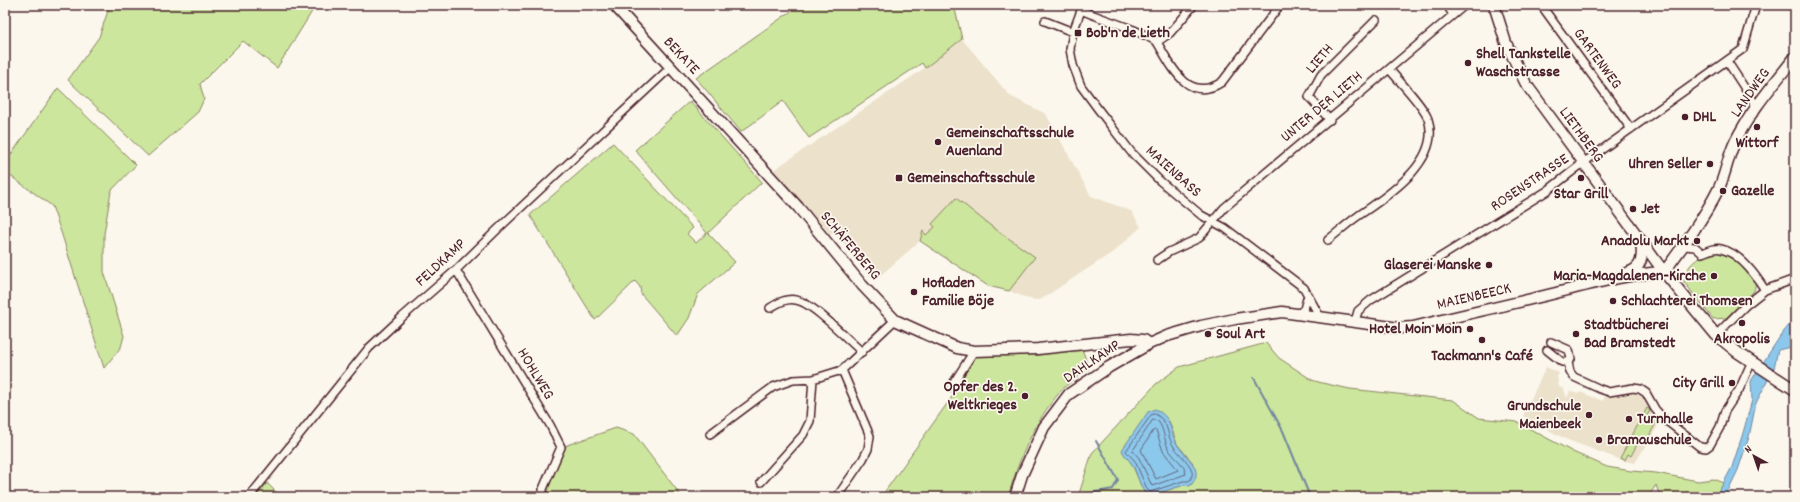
<svg xmlns="http://www.w3.org/2000/svg" width="1800" height="502" viewBox="0 0 1800 502" font-family="Dekko,sans-serif">
  <rect width="100%" height="100%" fill="#fbf7ec"/>
  <filter id="ink" filterUnits="userSpaceOnUse"><feTurbulence type="fractalNoise" baseFrequency=".025" numOctaves="2"/><feDisplacementMap in="SourceGraphic" scale="8" xChannelSelector="R" yChannelSelector="G"/><feConvolveMatrix kernelMatrix="1 2 1 2 8 2 1 2 1" color-interpolation-filters="sRGB"/></filter>
  <g filter="url(#ink)">
    <path fill="#ece1cb" d="M962,39L1010,96L1046,114L1091,196L1131,211L1141,227L1113,252L1040,300L1029,299L1009,291L988,286L920,241L875,280L836,234L829,233L772,171L919,72Z
      M1546,367L1559,373L1557,377L1559,387L1564,389L1567,398L1570,391L1578,394L1580,392L1603,401L1605,395L1614,396L1630,392L1636,393L1644,398L1653,415L1661,421L1635,463L1624,461L1565,439L1523,416Z"/>
    <path fill="#cce69d" stroke="#8b8264" fill-rule="evenodd" d="M110,5H316L277,68L243,41L200,84L204,99L198,112L148,156L68,80L99,37Z
      M800,5H954L962,39L925,68L922,63L809,138L783,101L741,132L696,78Z
      M58,88L136,165L111,191L104,234V272L124,336L121,347L104,368L62,235L52,206L5,172V163Z
      M690,101L762,182L708,233L735,262L698,294L689,318L677,336L641,294L640,287L635,281L595,320L530,215L613,143L693,228L687,234L696,243L707,233L635,150Z
      M956,198L987,223L1035,257L1009,291L988,286L920,241L923,231L926,235L935,227L932,224Z
      M1720,251C1731,254 1750,270 1755,281C1756,284 1755,288 1754,291L1726,318L1713,319L1684,282C1686,261 1702,255 1720,251Z
      M1266,343L1279,358L1312,380L1322,383L1350,389L1453,400L1479,418L1517,422L1573,452L1607,467L1631,471L1656,473L1698,481L1714,479L1724,483L1716,497H1689L1693,494L1686,492L1681,497H1660L1656,485L1648,497H1411L1391,492L1375,497H1078L1092,453L1156,384L1179,367ZM1169,421L1177,444L1193,463L1184,485L1149,496L1144,492L1131,462Z
      M1082,349L1089,368C1080,376 1067,383 1060,392C1034,422 1019,459 1008,497H881L956,391L975,353L1038,355Z
      M1647,408L1650,410L1647,416L1657,421L1646,442L1640,439L1631,456L1628,454L1625,460L1620,458Z
      M616,428L634,434L682,497H551L547,492L560,456L567,445Z
      M267,483L281,497H256Z"/>
    <path fill="#8cc8ec" stroke="#72849f" d="M1795,318V346L1778,350L1774,368L1756,403L1749,437L1738,470L1725,497H1716L1732,467L1743,433L1752,400L1751,381L1781,335Z
      M1155,409C1174,419 1168,428 1177,444C1184,457 1207,469 1190,486L1184,485L1149,496C1138,488 1139,474 1131,463C1128,458 1124,456 1122,450L1148,412Z"/>
    <g fill="none" stroke-linecap="round" stroke-linejoin="round">
      <path stroke="#646378" stroke-width="1" d="M1155,414C1170,421 1166,436 1174,447C1180,456 1200,470 1189,481H1183L1150,492L1147,489L1135,461L1126,451L1151,415Z
        M1153,420L1158,421C1164,429 1164,439 1168,448C1173,458 1184,462 1186,474L1152,486L1139,458L1133,451Z
        M1156,430L1163,451L1178,470L1156,479L1141,450L1153,431Z"/>
      <path stroke="#72849f" stroke-width="2" d="M1254,378L1283,431L1310,497
        M1085,497V494L1113,489L1118,480L1096,441"/>
      <g stroke="#4a1f2b" stroke-width="10">
        <path id="street" d="M1083,5L1073,32L1070,49L1073,65L1081,86L1098,109L1131,152L1160,181L1201,215L1225,228L1304,288L1320,317
          M1194,5L1170,33L1157,42C1172,67 1188,104 1222,82L1280,5
          M1447,5L1453,15
          M1541,5L1631,129
          M1081,10C1106,21 1134,27 1157,42
          M1045,21L1073,32
          M1727,61L1757,107
          M1330,120L1309,97L1321,75L1376,20
          M1328,240C1338,232 1348,223 1358,216C1387,196 1442,161 1428,119C1423,105 1399,81 1389,69
          M1685,246L1695,247L1702,253C1708,251 1715,247 1721,249C1740,253 1755,274 1765,290
          M1157,260L1169,252L1199,238L1224,208L1465,5
          M456,270L550,425L561,447L543,489V497
          M770,308C778,303 786,298 796,300C812,302 848,340 862,352
          M1298,314L1304,309L1308,295
          M1355,322L1358,311L1371,300L1547,191L1583,163L1743,49L1756,5
          M1716,335L1746,305L1765,290L1795,279
          M1551,342L1569,350L1571,359L1568,362L1570,372L1574,377L1600,389L1609,392L1633,388L1640,389L1646,393L1655,409L1663,418L1700,447L1706,448L1710,445L1720,427L1725,411L1739,390L1752,361
          M1547,350L1562,362H1568
          M951,387L974,351
          M710,434L773,387L793,380L813,379L842,370L895,320
          M761,482L803,435L810,421L813,379
          M249,497L369,348L400,319L456,270L499,228L671,67
          M837,497L863,459L868,449L870,436L842,370"/>
      </g>
      <g stroke="#4a1f2b" stroke-width="13">
        <path id="secondary" d="M614,5L798,207L862,285L895,320L957,348L974,351L1038,349L1131,339L1143,340L1149,344
          M1494,5L1506,43L1526,84L1664,272L1716,335L1737,352L1795,390
          M1664,272C1684,245 1704,218 1719,188C1726,173 1728,156 1735,142C1750,111 1774,84 1795,57
          M1626,273C1643,269 1643,256 1641,242
          M1015,497L1022,475L1044,427L1069,394L1109,367L1149,344L1167,336L1201,326L1235,319L1282,312L1399,328L1413,327C1461,315 1508,305 1556,293C1592,284 1627,274 1664,272"/>
      </g>
      <use href="#street" stroke="#fbf7ec" stroke-width="7"/>
      <use href="#secondary" stroke="#fbf7ec" stroke-width="10"/>
    </g>
  </g>
  <g fill="#4a1f2b" stroke="#fbf7ec" stroke-width="1.5">
    <rect x="1074" y="29" width="8" height="8" rx="2"/>
    <circle cx="1468" cy="63" r="4"/>
    <circle cx="1685" cy="117" r="4"/>
    <circle cx="1757" cy="127" r="4"/>
    <circle cx="938" cy="142" r="4"/>
    <circle cx="1710" cy="164" r="4"/>
    <rect x="895" y="174" width="8" height="8" rx="2"/>
    <circle cx="1581" cy="178" r="4"/>
    <circle cx="1723" cy="191" r="4"/>
    <circle cx="1633" cy="209" r="4"/>
    <circle cx="1697" cy="241" r="4"/>
    <circle cx="1489" cy="265" r="4"/>
    <circle cx="1714" cy="276" r="4"/>
    <circle cx="914" cy="292" r="4"/>
    <circle cx="1613" cy="301" r="4"/>
    <circle cx="1742" cy="323" r="4"/>
    <circle cx="1470" cy="329" r="4"/>
    <circle cx="1208" cy="334" r="4"/>
    <circle cx="1576" cy="334" r="4"/>
    <circle cx="1482" cy="340" r="4"/>
    <circle cx="1732" cy="383" r="4"/>
    <circle cx="1025" cy="396" r="4"/>
    <circle cx="1589" cy="415" r="4"/>
    <circle cx="1629" cy="419" r="4"/>
    <circle cx="1599" cy="440" r="4"/>
  </g>
  <g text-anchor="middle" dominant-baseline="central" stroke-width="3.5" stroke-linejoin="round" paint-order="stroke">
    <g font-size="16" font-weight="bold" fill="#4a1f2b" stroke="#fbf7ec" text-anchor="start">
      <text x="1086" y="33">Bob'n de Lieth</text>
      <text x="1476" y="54">Shell Tankstelle<tspan x="1476" dy="18">Waschstrasse</tspan></text>
      <text x="1693" y="117">DHL</text>
      <text x="946" y="133">Gemeinschaftsschule<tspan x="946" dy="18">Auenland</tspan></text>
      <text x="1757" y="143" text-anchor="middle">Wittorf</text>
      <text x="1702" y="164" text-anchor="end">Uhren Seller</text>
      <text x="907" y="178">Gemeinschaftsschule</text>
      <text x="1731" y="191">Gazelle</text>
      <text x="1581" y="194" text-anchor="middle">Star Grill</text>
      <text x="1641" y="209">Jet</text>
      <text x="1689" y="241" text-anchor="end">Anadolu Markt</text>
      <text x="1481" y="265" text-anchor="end">Glaserei Manske</text>
      <text x="1706" y="276" text-anchor="end">Maria-Magdalenen-Kirche</text>
      <text x="922" y="283">Hofladen<tspan x="922" dy="18">Familie Böje</tspan></text>
      <text x="1621" y="301">Schlachterei Thomsen</text>
      <text x="1584" y="325">Stadtbücherei<tspan x="1584" dy="18">Bad Bramstedt</tspan></text>
      <text x="1462" y="329" text-anchor="end">Hotel Moin Moin</text>
      <text x="1216" y="334">Soul Art</text>
      <text x="1742" y="339" text-anchor="middle">Akropolis</text>
      <text x="1482" y="356" text-anchor="middle">Tackmann's Café</text>
      <text x="1724" y="383" text-anchor="end">City Grill</text>
      <text x="1017" y="387" text-anchor="end">Opfer des 2.<tspan x="1017" dy="18">Weltkrieges</tspan></text>
      <text x="1581" y="406" text-anchor="end">Grundschule<tspan x="1581" dy="18">Maienbeek</tspan></text>
      <text x="1637" y="419">Turnhalle</text>
      <text x="1607" y="440">Bramauschule</text>
    </g>
    <g font-size="16" fill="#4a1f2b" stroke="#fbf7ec">
      <text transform="translate(681 56) rotate(47)">BEKATE</text>
      <text transform="translate(1320 59) rotate(-50)">LIETH</text>
      <text transform="translate(1597 59) rotate(54)">GARTENWEG</text>
      <text transform="translate(1751 93) rotate(-55)">LANDWEG</text>
      <text transform="translate(1322 107) rotate(-40)">UNTER DER LIETH</text>
      <text transform="translate(1581 135) rotate(54)">LIETHBERG</text>
      <text transform="translate(1173 172) rotate(42)">MAIENBASS</text>
      <text transform="translate(1530 183) rotate(-34)">ROSENSTRASSE</text>
      <text transform="translate(850 246) rotate(50)">SCHÄFERBERG</text>
      <text transform="translate(441 263) rotate(-43)">FELDKAMP</text>
      <text transform="translate(1474 297) rotate(-13)">MAIENBEECK</text>
      <text transform="translate(1092 362) rotate(-34)">DAHLKAMP</text>
      <text transform="translate(535 374) rotate(59)">HOHLWEG</text>
    </g>
  </g>
  <rect width="1800" height="502" fill="none" stroke="#fbf7ec" stroke-width="20"/>
  <rect x="10" y="10" width="1780" height="482" fill="none" stroke="#4a1f2b" stroke-width="1.5" filter="url(#ink)"/>
  <g transform="translate(1754 456) rotate(320)" stroke="#fbf7ec" stroke-width="3" paint-order="stroke">
  <path d="M0-3L7 15L0 10L-7 15Z" fill="#4a1f2b"/>
  <text y="-6" font-size="11" font-weight="bold" text-anchor="middle" fill="#4a1f2b">N</text>
  </g>
</svg>
